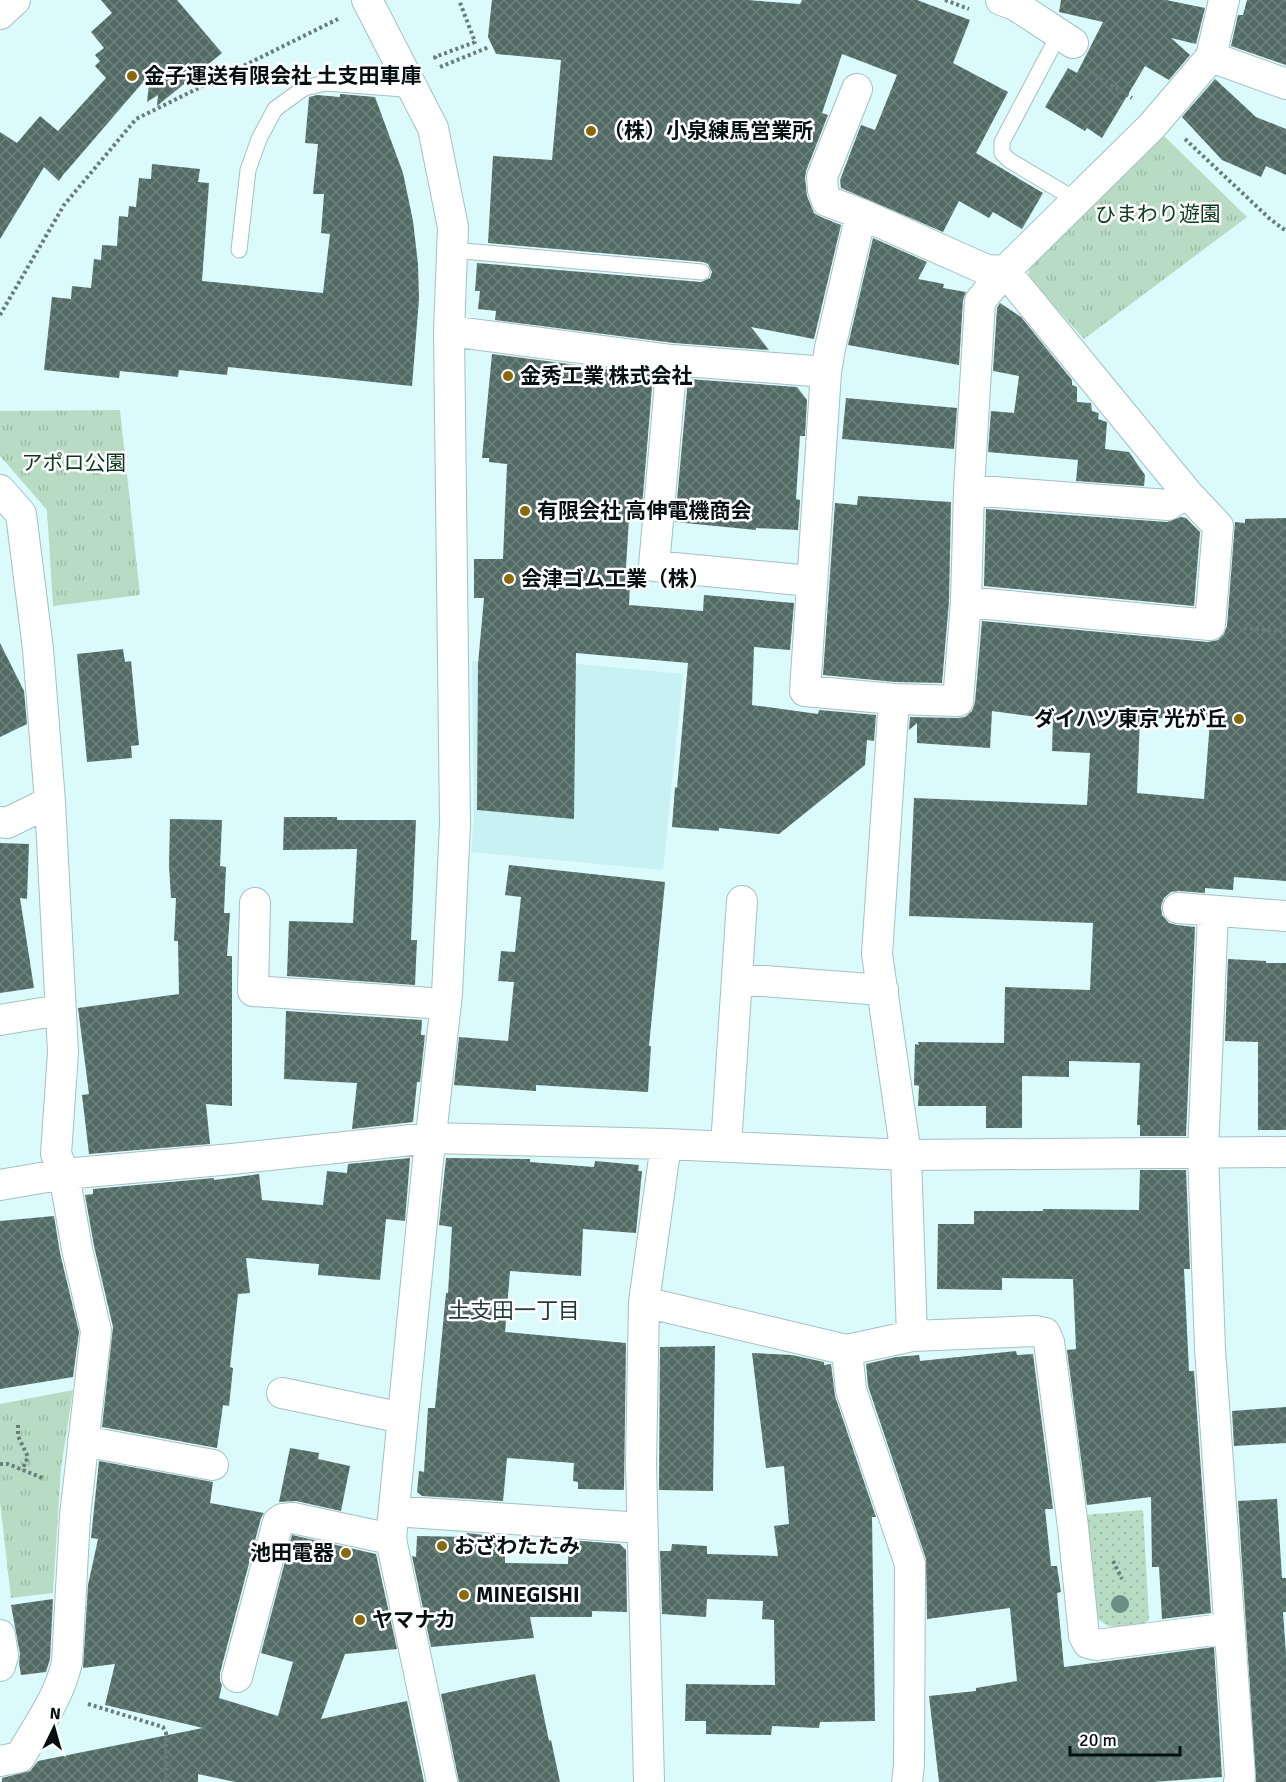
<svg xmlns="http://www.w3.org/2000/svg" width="1286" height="1782" viewBox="0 0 1286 1782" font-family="Signika,'Noto Sans JP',sans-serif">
  <defs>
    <pattern id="grass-dots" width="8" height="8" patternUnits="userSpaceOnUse" patternTransform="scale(1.5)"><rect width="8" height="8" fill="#b8dcc3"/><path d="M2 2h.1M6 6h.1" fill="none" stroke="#9dbca6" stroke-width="1.8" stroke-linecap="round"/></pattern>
    <pattern id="park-tufts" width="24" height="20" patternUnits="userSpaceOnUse" patternTransform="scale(1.5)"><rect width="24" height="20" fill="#b8dcc3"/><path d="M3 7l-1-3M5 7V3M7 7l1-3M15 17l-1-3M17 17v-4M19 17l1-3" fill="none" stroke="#9dbca6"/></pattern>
    <pattern id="building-cross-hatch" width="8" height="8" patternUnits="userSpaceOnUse" patternTransform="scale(1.5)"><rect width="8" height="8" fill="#526b65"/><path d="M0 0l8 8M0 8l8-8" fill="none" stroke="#6f827e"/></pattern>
  </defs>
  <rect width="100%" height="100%" fill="#dbfafb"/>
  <path fill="#c8f1f4" d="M472,661L558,662L683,674L663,870L471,852L474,820Z"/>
  <path fill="url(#grass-dots)" d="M1143,1510L1149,1620L1135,1629L1108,1626L1095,1617L1084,1515Z"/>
  <path fill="url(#park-tufts)" d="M1161,133L1247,217L1084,339L1029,278V263Z
    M120,410L140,595L53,606L47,510L0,456V411Z
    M73,1390L61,1468L53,1593L11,1598L0,1502V1404Z"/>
  <path fill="url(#building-cross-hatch)" fill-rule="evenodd" d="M101,0H177L222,53L157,106L158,95L147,102L150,74L64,174L65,172L59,181L44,167L0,239V132L17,143L40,116L58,131L106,78L95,66L100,61L95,55L104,48L91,32L112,13Z
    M492,0H747L800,4L802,0H917L970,20L953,63L1008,92L976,153L1043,193L1022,229L993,212L989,218L959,201L943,232L841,188L840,180L861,125L875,130L897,75L842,54L822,113L828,115L806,171L805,178L807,196L814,213L821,217L841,225L814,339L751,327L769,350L674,343L495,320L496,311L478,309L480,291H475L477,263L701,282L710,278L712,272L708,264L703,262L488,243L493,156L552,160L561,60L496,54L488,37Z
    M1061,0H1166L1205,8L1196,44L1171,38L1190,55L1169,80L1145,66L1102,138L1087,128L1085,131L1045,107L1068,68L1077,73L1103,22L1059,12Z
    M1247,0H1286V65L1231,46L1238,15H1243Z
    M1215,79L1256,117L1286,129V175L1266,166L1261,177L1222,160L1182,117Z
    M340,94L375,97L403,173L413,221L418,264L419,299L412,386L228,367L227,375L179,370L178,377L120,371L119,378L44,370L52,297L71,299L72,286L91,288L94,259L101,260L102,245L117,246L119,216L128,217L129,206L136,207L139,178L151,179L152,164L200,169L198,182L209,183L202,281L323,293L330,234L321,233L324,194H313L318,144L305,143L309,97L317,95L340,97Z
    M873,238L927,262L918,279L944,284L943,288L966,292L963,300L959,365L848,345Z
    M1000,303L1021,317L1072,380V385L1077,387V402L1091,403L1092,411L1099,413L1098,419L1107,422L1105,449L1129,452L1145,475L1144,486L1076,481L1078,460L988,452L991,411L1014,413L1019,376L993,371L997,308Z
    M492,354L653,375L641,519L629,518L625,584H630L629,605L703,611L704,595L794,603L790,650L754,647L752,705L818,714L819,710L876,715L874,741L867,740L865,765L779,834L719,828V831L672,827L675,787L677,788L688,663L576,653L574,819L477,810L478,664L484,598H474V559H503L507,464L489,462V458H482Z
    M688,379L797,387L807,400L805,436H800L796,499L800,500L798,530L756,528V530L675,522Z
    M846,398L957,408L954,449L842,439Z
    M858,496L951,502L949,601L942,683L895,682L823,675L835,503L857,505Z
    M986,509L1167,522L1181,517L1186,518L1200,532L1194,606L984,586Z
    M1286,518V881L1234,877L1233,890L1205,888V893L1179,891L1171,892L1164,898L1161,906L1162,915L1169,923L1177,925L1195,927L1186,1136H1140V1125H1137L1140,1063L1069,1061V1077L1022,1076V1128H986V1106H918L919,1086L914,1085L915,1044L919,1045L918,1042L1004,1043L1005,987L1090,990L1093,923L909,916L914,798L1087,805L1090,753L1052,751L1053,719L992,711L990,748L917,743V723L909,730L910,717L957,718L965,717L972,711L975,702L982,621L1208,642L1218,640L1224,634L1227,626L1235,522L1245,523V519ZM1140,717L1210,721L1204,799L1137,793Z
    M0,643L24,691L27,724L0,737Z
    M123,649L125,662L131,661L139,745L131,746L132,758L87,762L77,654Z
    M284,817H337V820H416L411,940H417L415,985L287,976L289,921L353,923L357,849L283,850Z
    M170,819L222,820L220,866L226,867L224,913H230L227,956H232V1106L206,1104L210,1144L89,1154L82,1095L89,1094L78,1008L179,994L178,941H174L176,898H171L169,866Z
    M0,843L29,844L27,899L20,898L34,988L0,993Z
    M509,865L665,882L649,1046H651L648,1092L536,1085V1091L454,1085L459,1037L508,1041L514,982L498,981L501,951L515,952L521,897L505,895Z
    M1228,959L1266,961V963H1286V1130H1258V1042L1225,1041Z
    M286,1011L422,1020L421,1035H425L420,1082H417L413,1122L352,1129L357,1083L284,1079Z
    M410,1158L405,1221L386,1219L380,1280L318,1275L319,1264L246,1258L250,1293L238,1294L230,1367L233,1368L229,1406L223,1405L217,1448L102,1427L113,1327L94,1246L85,1195L93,1194V1189L214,1178V1180L259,1174L262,1200L323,1205L327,1171L347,1173L348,1164Z
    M446,1158L530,1159V1162L594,1167L595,1161L639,1165L638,1171H642L636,1233L583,1229L581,1276L510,1271L505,1332L626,1343L624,1490L578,1489V1482L573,1481L574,1463L507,1458L503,1501L422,1496L417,1492L419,1471L424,1472L428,1408H435L446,1293H448L452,1227L439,1225Z
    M1140,1170H1186L1190,1269H1184L1189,1371H1194L1211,1613L1162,1619L1159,1567H1152L1151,1497L1087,1505L1067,1350L1076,1349L1073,1279L1002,1278V1290L937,1289L938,1224H974V1211H1043V1209L1139,1210Z
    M54,1216L60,1253L79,1332L73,1377L0,1389V1221Z
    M715,1346L713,1491L659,1490L660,1347Z
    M1016,1351L1017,1355L1033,1354L1053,1509H1045L1051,1566H1057L1061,1592L1057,1593L1064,1667L1214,1647L1222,1777L1153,1782H939L929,1696L976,1691V1688L1017,1681L1010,1608L927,1619L926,1559L868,1386L866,1364L896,1357L919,1355L920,1361Z
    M752,1353L792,1355L824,1362V1365L831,1364L835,1396L876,1517H872L875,1721L820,1722L819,1728L772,1726L771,1735L706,1734V1721H685L686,1684L775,1685L774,1620L762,1619L763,1601L707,1599L706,1617L662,1614L660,1551H671L672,1544L707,1546V1554L778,1556L774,1526L789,1524L784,1466L766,1468Z
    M1286,1407V1443L1234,1446L1232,1411Z
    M290,1448L319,1453L318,1459L350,1466L341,1511L296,1501L279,1502Z
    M99,1461L213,1482L210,1503L264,1513L261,1518L220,1673V1681L222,1685L219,1698L278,1716L293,1662L261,1653L292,1535L376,1554L397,1649L345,1654L321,1719L407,1701L424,1782H235L198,1774V1782H2V1778L30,1771L38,1761L203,1728L105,1705L115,1664L83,1668L88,1585L98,1539L91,1538Z
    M1277,1499L1282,1578H1286V1612H1283L1286,1654V1782H1256L1238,1501Z
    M466,1533L505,1537V1563L568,1564L569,1540L620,1544L626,1550L627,1612L592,1611V1617H530L534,1638L431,1647L412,1556L416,1557L417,1536L470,1537Z
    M53,1599L50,1659L46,1672L21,1675L19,1663L20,1654L11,1605Z
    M535,1674L549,1741L551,1740L560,1782H459L441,1694Z"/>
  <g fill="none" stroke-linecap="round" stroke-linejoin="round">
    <g stroke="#a3c1c3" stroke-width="17">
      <path id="lane" d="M1059,34L1002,142V153L1009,160L1076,200
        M239,250L248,170L259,139L275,109L304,88L326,83L403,89L411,85
        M452,250L702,272"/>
    </g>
    <g stroke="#a3c1c3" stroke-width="32">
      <path id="street" d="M367,0L433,128L453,227L449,331L455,824L447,994L427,1170L391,1539L442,1782
        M1001,0L1015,5L1073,43
        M0,14L15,0
        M1211,57L1286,84
        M857,89L822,177L823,190L827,201L861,214L987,270L1005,271L1187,493L1218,526L1210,625L966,602
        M861,214L830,348L826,372L805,691L894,699L958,701L966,602L969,490L980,301L1005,271L1152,126L1211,57L1224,0
        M449,331L672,360L826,372
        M672,360L654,566L811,581
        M0,490L21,514L38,649L50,802L63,1052L56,1154L64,1174L77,1249L96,1331L75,1516L67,1662C60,1696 37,1727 20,1757L0,1761
        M969,490L1168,505L1187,493
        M894,699L877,954L906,1155L912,1336L847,1350L851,1390L910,1564L909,1765L907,1782
        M0,822L7,823L50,802
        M255,903L253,991L445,1004
        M1178,908L1286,916
        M1213,911L1203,1152L1210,1349L1240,1776L1239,1782
        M737,979L883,990
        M0,1020L60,1010
        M726,1146L742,901
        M0,1185L64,1174L232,1159L430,1138L666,1144L906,1155L1286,1152
        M644,1302L847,1350
        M912,1336L1035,1331L1045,1333L1049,1342L1073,1527L1084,1636L1088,1643L1096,1645L1230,1628
        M282,1393L403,1418
        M83,1441L213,1465
        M394,1511L642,1528
        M0,1635L3,1656L0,1666
        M237,1677L278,1522L282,1519L293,1518L391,1539
        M649,1782L641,1464L644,1302L666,1144"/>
    </g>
    <path stroke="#687c7d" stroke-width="4" stroke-dasharray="3 3" stroke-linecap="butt" d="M945,0L969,9
      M436,59L435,57L475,42L459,0
      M440,67L489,47
      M1090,72L1132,98
      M1185,139L1270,219L1286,231
      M0,315L64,205L136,119L338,19
      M1244,628L1286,632
      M18,1425V1436L28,1457L22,1470
      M0,1464H8L45,1479
      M1113,1561L1122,1579
      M88,1704L163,1727L166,1733L167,1782"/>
    <use href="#lane" stroke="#fff" stroke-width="15"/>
    <use href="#street" stroke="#fff" stroke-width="30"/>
  </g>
  <circle fill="#699083" cx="1120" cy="1604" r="9"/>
  <g fill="#8a6908" stroke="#fff" stroke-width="2">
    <circle cx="132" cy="76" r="6"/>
    <circle cx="591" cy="131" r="6"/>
    <circle cx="508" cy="376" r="6"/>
    <circle cx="525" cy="511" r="6"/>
    <circle cx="509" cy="579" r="6"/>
    <circle cx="1239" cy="719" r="6"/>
    <circle cx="442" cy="1546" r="6"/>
    <circle cx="346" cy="1553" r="6"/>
    <circle cx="464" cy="1595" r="6"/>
    <circle cx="360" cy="1620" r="6"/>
  </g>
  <g text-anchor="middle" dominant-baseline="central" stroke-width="5" stroke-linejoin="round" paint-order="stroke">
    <g font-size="21" font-weight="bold" fill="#051010" stroke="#fff" text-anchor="start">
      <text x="144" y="76">金子運送有限会社 土支田車庫</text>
      <text x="603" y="131">（株）小泉練馬営業所</text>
      <text x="520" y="376">金秀工業 株式会社</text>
      <text x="537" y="511">有限会社 高伸電機商会</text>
      <text x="521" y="579">会津ゴム工業（株）</text>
      <text x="1227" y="719" text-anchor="end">ダイハツ東京 光が丘</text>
      <text x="454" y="1546">おざわたたみ</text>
      <text x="334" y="1553" text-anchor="end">池田電器</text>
      <text x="476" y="1595">MINEGISHI</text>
      <text x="372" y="1620">ヤマナカ</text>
    </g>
    <g font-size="21" fill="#0b3920" stroke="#fff">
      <text x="1158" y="214">ひまわり遊園</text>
      <text x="74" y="463">アポロ公園</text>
    </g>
    <g font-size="22" fill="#203a3c" stroke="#fff">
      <text x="514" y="1310">土支田一丁目</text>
    </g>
  </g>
  <g transform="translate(54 1728) rotate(5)" stroke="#ffffff" stroke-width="4.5" paint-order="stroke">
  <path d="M0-4.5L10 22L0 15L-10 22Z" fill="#051010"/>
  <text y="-9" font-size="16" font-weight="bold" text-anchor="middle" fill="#051010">N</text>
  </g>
  <path d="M1070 1746v9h110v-9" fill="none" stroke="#051010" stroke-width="3"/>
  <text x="1079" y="1746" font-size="18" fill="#051010" stroke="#ffffff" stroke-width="4.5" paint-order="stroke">20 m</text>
</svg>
